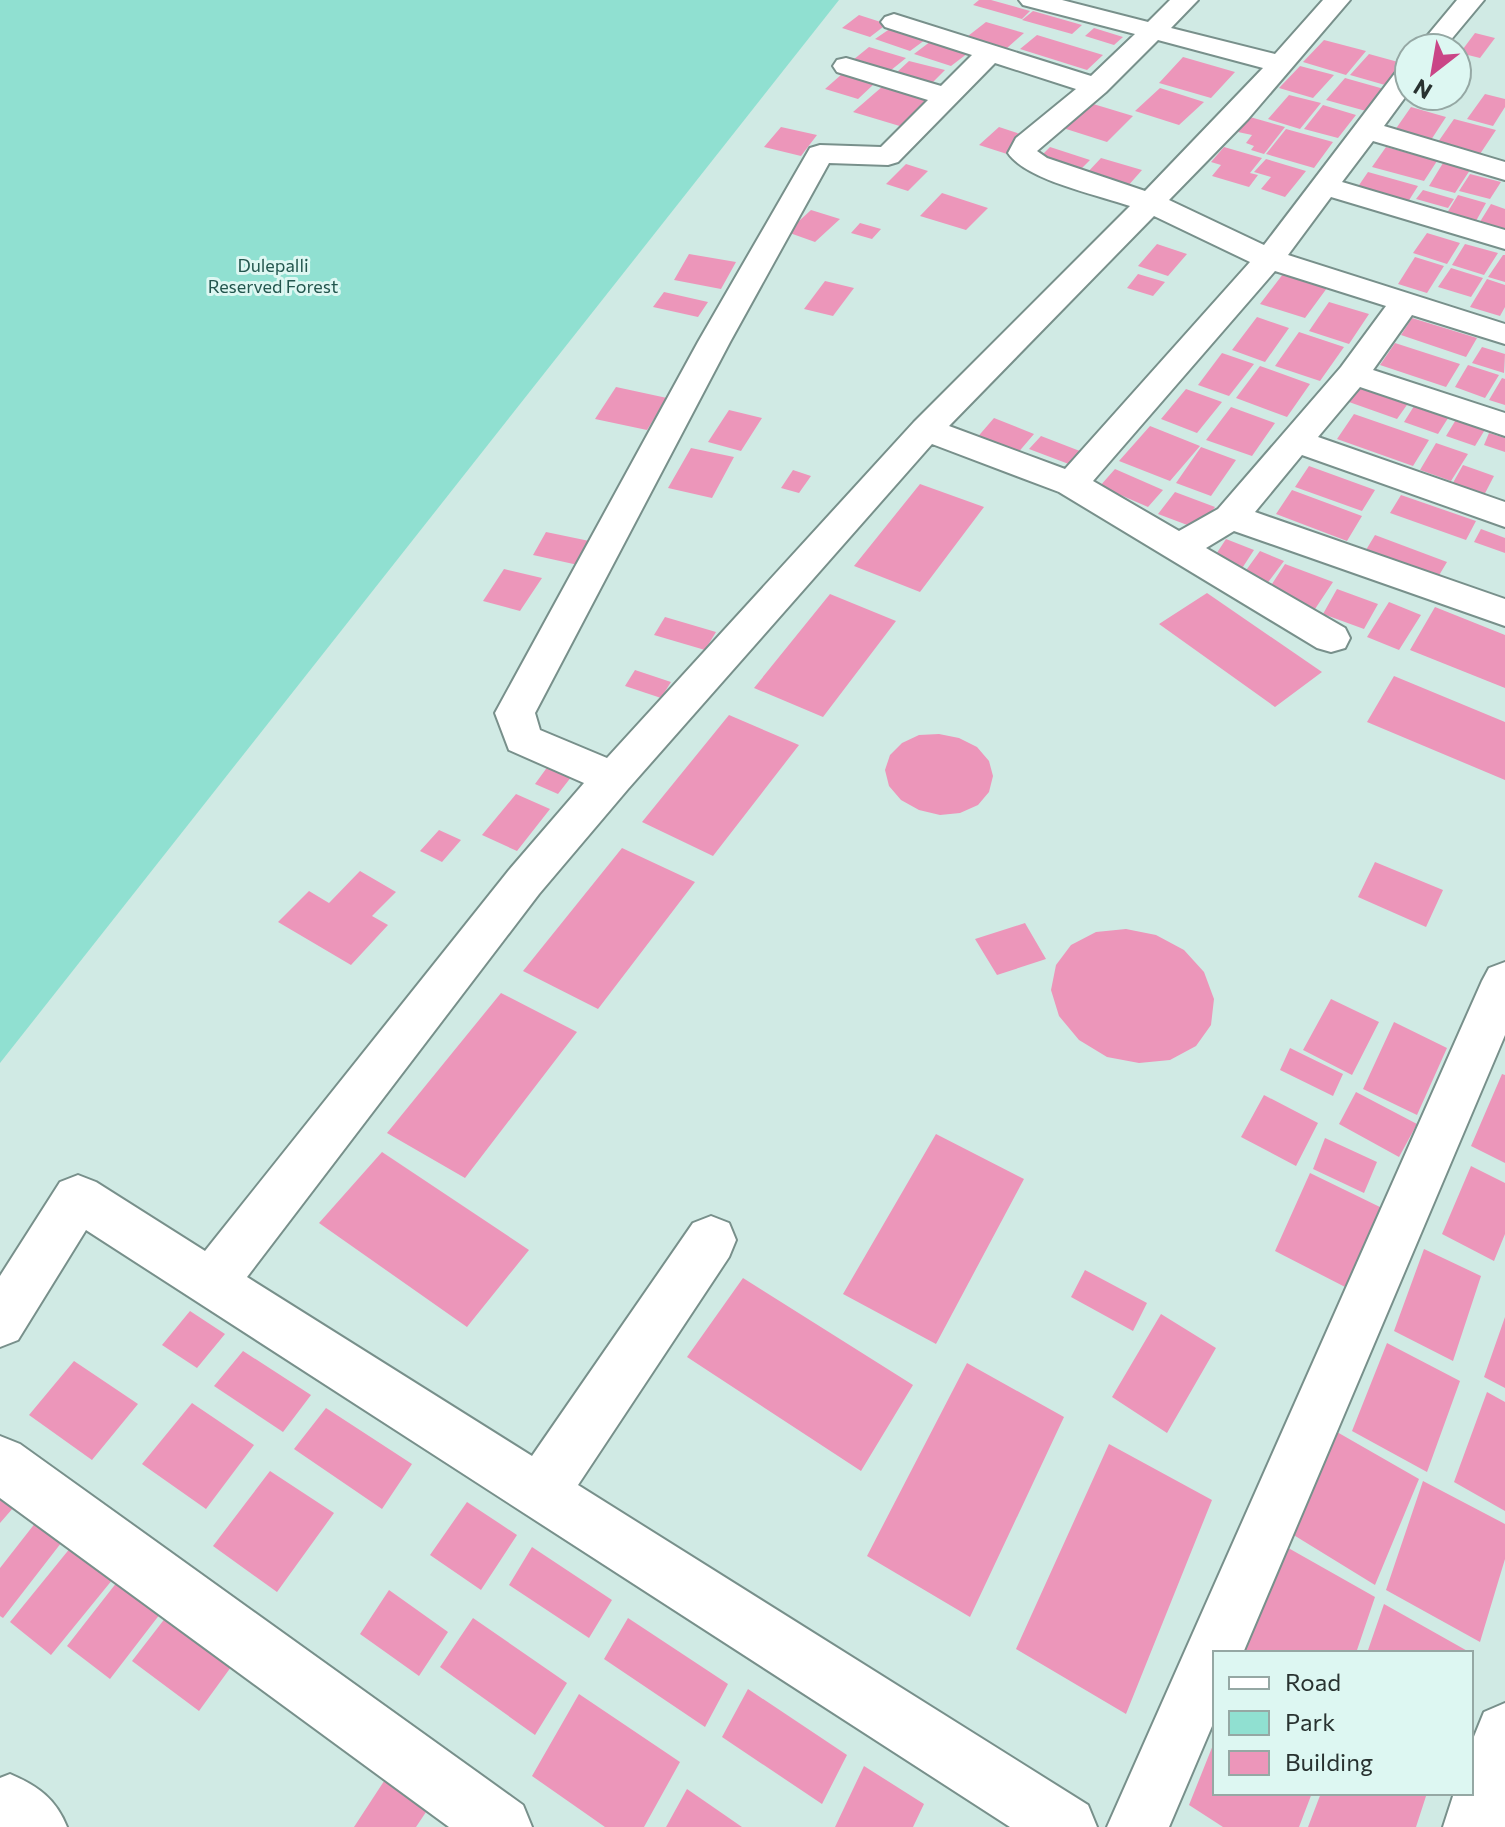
<svg xmlns="http://www.w3.org/2000/svg" width="1505" height="1827" viewBox="0 0 1505 1827" font-family="Commissioner,sans-serif">
  <rect width="100%" height="100%" fill="#d0eae4"/>
  <path fill="#90e0d1" d="M0,0H839L0,1063Z"/>
  <path fill="#ec96ba" d="M979,0H991L1030,11L1022,19L973,5Z
    M1033,11L1082,25L1072,34L1022,20Z
    M859,15L887,24L870,37L842,28Z
    M986,22L1024,33L1007,48L968,36Z
    M894,26L929,37L910,51L875,39Z
    M1094,28L1123,37L1114,45L1085,36Z
    M1475,33L1495,38L1480,58L1460,53Z
    M1037,35L1103,55L1087,70L1020,49Z
    M935,38L972,50L951,66L914,54Z
    M1324,40L1366,51L1346,75L1303,62Z
    M869,47L906,58L890,71L853,60Z
    M1369,54L1409,65V67L1392,87L1350,75Z
    M1183,57L1235,72L1211,98L1159,83Z
    M909,61L945,70L931,84L895,74Z
    M1300,66L1334,75L1313,98L1279,88Z
    M842,74L874,84L858,99L825,89Z
    M1345,78L1384,89L1366,111L1326,100Z
    M883,86L931,99L903,127L853,112Z
    M1160,88L1204,102L1179,125L1135,111Z
    M1485,94L1505,99V107L1493,126L1467,119Z
    M1289,95L1321,103L1300,129L1268,119Z
    M1413,96H1453L1442,110L1409,101Z
    M1090,103L1133,116L1107,142L1063,128Z
    M1323,105L1356,115L1338,138L1304,129Z
    M1411,107L1446,117L1431,140L1395,130Z
    M1250,117L1285,127L1264,154L1251,150L1254,146L1246,143L1252,135L1238,132Z
    M1454,119L1496,130L1480,154L1438,142Z
    M781,127L817,135L801,156L764,147Z
    M999,127L1026,136L1007,154L979,145Z
    M1286,129L1333,142L1314,168L1266,154Z
    M1050,147L1090,160L1080,170L1040,157Z
    M1224,147L1262,158L1250,173L1258,175L1249,187L1212,176L1221,165L1211,162Z
    M1386,147L1437,161L1424,181L1372,167Z
    M1101,158L1142,170L1127,187L1086,174Z
    M1266,159L1306,171L1285,197L1261,189L1271,177L1254,172Z
    M1443,163L1470,170L1455,193L1429,186Z
    M906,164L928,171L908,191L886,184Z
    M1368,172L1418,186L1406,205L1355,191Z
    M1470,174L1501,182L1490,199L1459,191Z
    M1423,190L1454,199L1448,208L1416,199Z
    M942,193L988,208L966,230L920,216Z
    M1458,195L1486,203L1476,221L1447,213Z
    M1491,204L1505,209V233L1478,225Z
    M811,210L840,219L815,242L787,232Z
    M860,223L881,229L872,239L851,233Z
    M1427,233L1460,243L1447,264L1413,253Z
    M1157,244L1187,254L1168,276L1138,266Z
    M1465,244L1498,253L1484,275L1452,265Z
    M689,254L736,262L721,289L674,280Z
    M1503,255H1505V282L1488,277Z
    M1415,257L1444,266L1427,293L1398,284Z
    M1451,268L1483,278L1471,297L1438,287Z
    M1138,274L1165,282L1153,296L1127,288Z
    M1283,274L1327,288L1305,318L1260,304Z
    M1487,279L1505,285V307L1500,316L1470,307Z
    M825,281L854,288L833,316L804,309Z
    M664,292L708,302L698,317L653,307Z
    M1329,302L1369,314L1349,344L1309,331Z
    M1257,317L1289,328L1265,362L1232,350Z
    M1412,318L1477,338L1466,357L1401,335Z
    M1299,332L1344,347L1320,381L1275,366Z
    M1395,343L1460,364L1446,387L1380,365Z
    M1482,347L1505,354L1504,373L1472,363Z
    M1222,353L1254,364L1229,396L1198,385Z
    M1468,365L1499,375L1485,398L1455,387Z
    M1260,366L1310,384L1287,417L1236,398Z
    M1502,378L1505,379V405L1489,400Z
    M1361,385L1409,402L1397,419L1349,402Z
    M616,387L667,398L647,430L595,419Z
    M1186,389L1222,402L1197,433L1161,419Z
    M1416,403L1450,415L1438,434L1404,422Z
    M1231,407L1275,423L1252,456L1206,440Z
    M729,410L762,418L741,451L708,442Z
    M1354,414L1429,440L1413,466L1337,439Z
    M994,418L1034,434L1016,455L975,440Z
    M1457,418L1486,428L1475,446L1446,436Z
    M1150,426L1200,446L1170,481L1119,461Z
    M1489,433L1505,438V452L1484,445Z
    M1041,436L1085,453L1074,466L1029,449Z
    M1436,443L1468,454L1451,481L1420,470Z
    M1201,447L1236,460L1211,496L1176,483Z
    M691,448L734,457L712,498L668,488Z
    M1463,465L1494,476L1482,499L1450,488Z
    M1309,466L1375,490L1362,511L1295,487Z
    M1115,469L1163,490L1148,507L1100,486Z
    M793,470L811,476L799,493L781,488Z
    M920,484L984,507L920,592L854,566Z
    M1292,490L1362,516L1347,541L1276,514Z
    M1175,492L1215,507L1198,529L1158,514Z
    M1401,495L1476,521L1466,540L1390,513Z
    M1481,529L1505,538V553L1474,542Z
    M546,532L599,543L587,567L533,555Z
    M1375,535L1447,562L1438,577L1366,550Z
    M1226,539L1254,550L1237,576L1209,565Z
    M1260,551L1284,561L1263,589L1239,580Z
    M1285,564L1333,582L1313,612L1266,593Z
    M504,569L542,578L520,611L483,601Z
    M1337,589L1378,604L1364,629L1323,614Z
    M1207,593L1322,672L1275,707L1159,624Z
    M830,594L896,621L823,717L754,688Z
    M1389,602L1421,615L1399,650L1367,637Z
    M1435,607L1505,635V688L1410,650Z
    M665,617L716,632L705,650L654,635Z
    M635,670L671,682L661,698L625,686Z
    M1394,676L1505,722V780L1367,722Z
    M729,715L799,745L713,856L642,822Z
    M939,734L959,738L977,747L989,761L993,776L989,792L978,805L960,813L940,815L919,810L901,800L889,786L885,770L890,755L902,743L919,735Z
    M551,762L575,772L558,794L535,784Z
    M516,794L550,809L517,851L482,835Z
    M439,830L461,840L442,862L420,851Z
    M622,848L695,882L598,1009L523,971Z
    M1375,862L1443,890L1426,927L1358,897Z
    M360,871L396,892L372,916L388,925L351,965L278,922L309,891L329,903Z
    M1025,923L1046,959L997,975L975,939Z
    M1126,929L1156,935L1184,950L1204,972L1214,999L1211,1025L1196,1046L1170,1060L1139,1063L1107,1057L1079,1040L1059,1016L1051,990L1056,965L1071,945L1096,932Z
    M501,993L577,1032L465,1178L387,1133Z
    M1331,999L1379,1022L1352,1075L1303,1050Z
    M1394,1022L1447,1048L1417,1115L1363,1089Z
    M1290,1048L1343,1074L1333,1096L1280,1070Z
    M1502,1074L1505,1075V1163L1471,1146Z
    M1356,1092L1417,1124L1399,1157L1339,1124Z
    M1264,1095L1318,1123L1296,1166L1241,1137Z
    M936,1134L1024,1179L936,1344L843,1294Z
    M1325,1138L1377,1162L1364,1193L1313,1169Z
    M382,1152L529,1250L467,1327L319,1223Z
    M1471,1166L1505,1183V1234L1494,1261L1442,1234Z
    M1310,1173L1382,1208L1349,1289L1275,1251Z
    M1424,1249L1481,1276L1453,1361L1394,1331Z
    M1085,1270L1147,1303L1133,1331L1071,1297Z
    M743,1278L913,1385L861,1471L687,1357Z
    M190,1311L225,1334L197,1368L162,1345Z
    M1161,1314L1216,1348L1167,1433L1112,1397Z
    M1505,1317V1388L1484,1377Z
    M1387,1343L1460,1381L1427,1472L1352,1431Z
    M243,1351L311,1395L283,1432L214,1386Z
    M74,1361L138,1404L92,1460L29,1415Z
    M967,1363L1064,1417L970,1617L867,1556Z
    M1487,1392L1505,1402V1511L1454,1482Z
    M192,1403L254,1445L206,1509L142,1464Z
    M326,1408L412,1464L382,1509L294,1449Z
    M1337,1432L1419,1479L1375,1585L1292,1534Z
    M1109,1444L1212,1500L1126,1714L1016,1649Z
    M0,1471L27,1492L0,1523Z
    M270,1471L334,1513L277,1592L213,1546Z
    M1423,1481L1505,1524V1559L1480,1642L1386,1590Z
    M467,1502L517,1535L481,1590L430,1555Z
    M47,1508L75,1525L3,1618L0,1616V1568Z
    M84,1531L126,1563L51,1655L10,1622Z
    M1283,1545L1375,1597L1356,1653H1242Z
    M532,1547L612,1600L589,1638L509,1585Z
    M128,1568L170,1601L110,1679L67,1646Z
    M389,1590L448,1632L419,1676L360,1634Z
    M1384,1604L1471,1653H1367Z
    M173,1608L239,1656L199,1711L132,1661Z
    M473,1618L567,1683L535,1735L440,1667Z
    M628,1618L728,1684L705,1727L604,1659Z
    M748,1689L847,1755L822,1804L722,1737Z
    M579,1694L680,1762L644,1827H605L532,1776Z
    M1215,1740V1793H1312L1299,1827H1223L1189,1805Z
    M864,1766L924,1804L913,1827H835Z
    M390,1772L432,1803L416,1827H354Z
    M687,1789L742,1827H666Z
    M1321,1793H1427L1416,1827H1308Z"/>
  <g fill="none" stroke-linecap="round" stroke-linejoin="round">
    <g stroke="#78908b" stroke-width="4">
      <path id="minor" d="M1019,0H1062L1148,22L1170,0H1198L1171,28L1275,54L1323,0H1350L1248,119L1169,200L1264,245L1399,68L1409,66V92L1384,126L1505,162V180L1373,141L1342,182L1505,230V249L1331,197L1288,255L1505,324V344L1412,315L1373,370L1505,413V436L1360,387L1318,437L1505,502V527L1302,455L1255,512L1505,599V626L1234,531L1206,548L1345,628L1350,638L1345,648L1331,652L1317,648L1059,492L932,444L628,789L539,894L247,1277L532,1456L693,1223L711,1216L729,1223L736,1240L729,1257L578,1485L1088,1805L1097,1827H1010L86,1230L18,1340L0,1347V1276L60,1182L78,1175L96,1182L205,1251L509,870L584,783L509,750L495,713L698,342L810,148L820,145L881,147L928,100L837,72L833,66L837,60L846,58L941,86L972,55L885,27L881,22L885,17L894,14L1091,76L1135,34L1023,5ZM1158,40L1263,68L1145,191L1047,158L1037,151L1106,92ZM995,63L1076,89L1016,138L1008,153C1026,180 1098,195 1130,206L914,422L607,758L540,730L535,713L730,342L829,163L888,165L898,162ZM1154,216L1250,262L1065,469L949,426ZM1275,271L1386,306L1341,367L1218,509L1179,531L1093,481Z
        M1457,0H1484L1444,48H1417Z
        M1505,962V1035L1243,1653H1215V1719L1169,1827H1107L1482,981L1489,968Z
        M0,1436L20,1444L523,1805L532,1827H449L0,1498Z
        M1505,1703V1827H1443L1454,1793H1471V1744L1484,1712Z
        M10,1774C38,1786 56,1799 67,1827H0V1778Z"/>
    </g>
    <use href="#minor" fill="#fff" fill-rule="evenodd"/>
  </g>
  <g text-anchor="middle" dominant-baseline="central" stroke-width="6" stroke-linejoin="round" paint-order="stroke">
    <g font-size="18" fill="#23564e" stroke="#ddf7f2">
      <text x="273" y="265">Dulepalli<tspan x="273" dy="21">Reserved Forest</tspan></text>
    </g>
  </g>
  <rect x="1213" y="1651" width="260" height="144" fill="#ddf7f2" stroke="#95a8a4" stroke-width="2"/>
  <rect x="1229" y="1677" width="40" height="12" fill="#ffffff" stroke="#95a8a4" stroke-width="2"/>
  <text x="1285" y="1691" font-size="24" fill="#283230">Road</text>
  <rect x="1229" y="1711" width="40" height="24" fill="#90e0d1" stroke="#95a8a4" stroke-width="2"/>
  <text x="1285" y="1731" font-size="24" fill="#283230">Park</text>
  <rect x="1229" y="1751" width="40" height="24" fill="#ec96ba" stroke="#95a8a4" stroke-width="2"/>
  <text x="1285" y="1771" font-size="24" fill="#283230">Building</text>
  <g transform="translate(1433 72) rotate(211)"><circle r="38" fill="#ddf7f2" stroke="#95a8a4" stroke-width="2"/>
  <path d="M0-6L14 30L0 20L-14 30Z" fill="#ca4587"/>
  <text y="-12" font-size="22" font-weight="bold" text-anchor="middle" fill="#283230">N</text>
  </g>
</svg>
